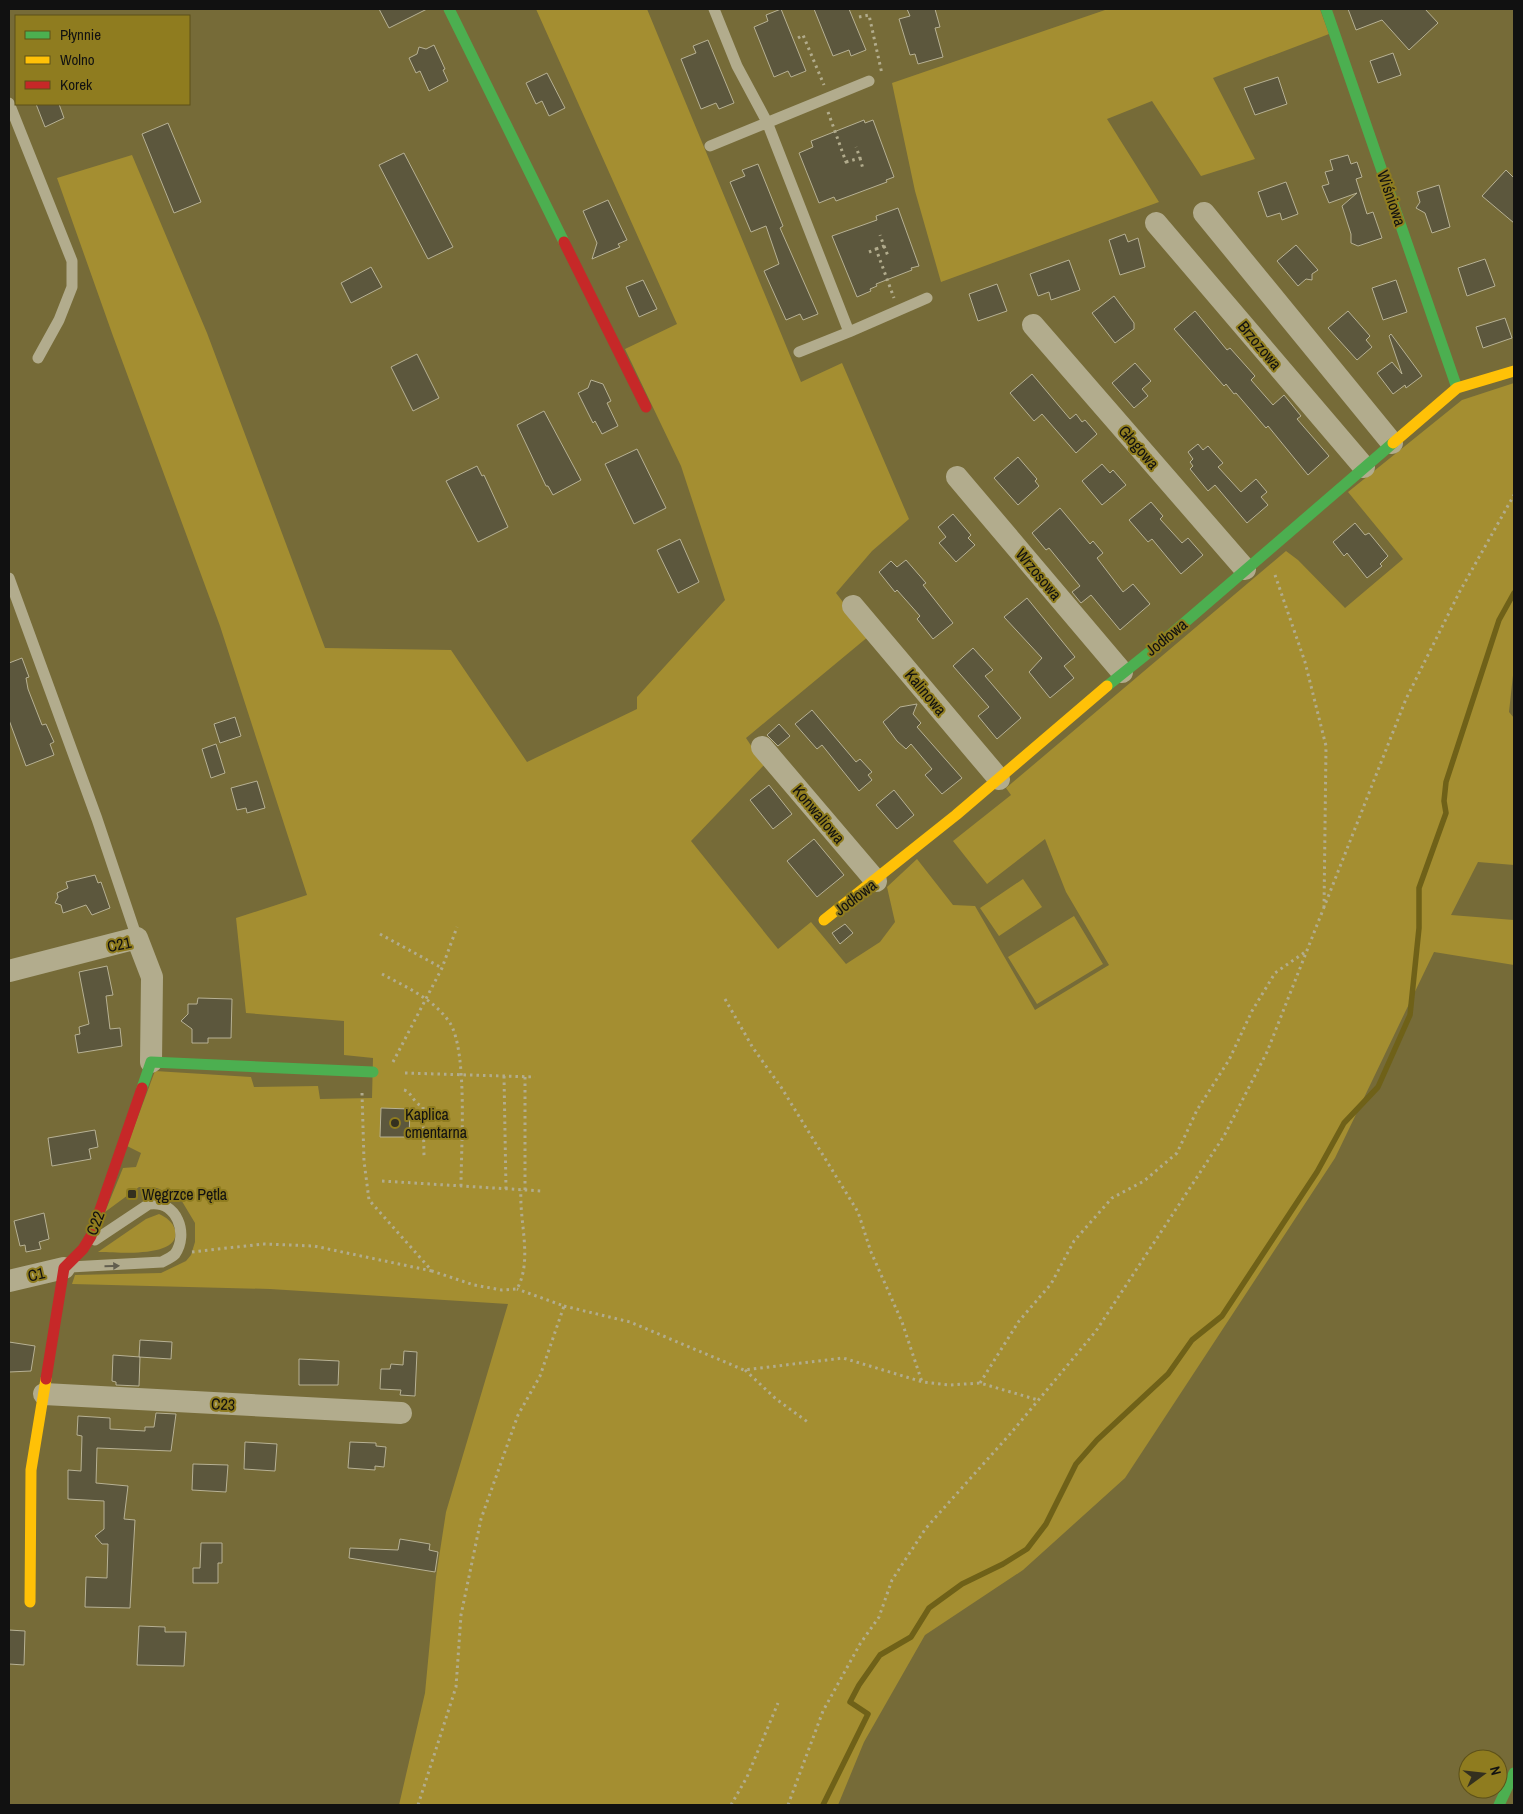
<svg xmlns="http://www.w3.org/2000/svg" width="1523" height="1814" viewBox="0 0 1523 1814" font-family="'Archivo Narrow',sans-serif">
  <rect width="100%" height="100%" fill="#766b38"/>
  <path fill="#a48e31" d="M536,9H647L801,382L842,363L909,519L872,551L836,593L869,636L746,738L764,765L691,841L778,949L811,922L846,964L880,942L895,922L887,887L917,859L953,905L975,906L1035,1010L1109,965L1066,892L1045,839L987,884L953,841L1011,795L1006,788L1286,551L1298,560L1345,608L1403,559L1348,492L1462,400L1514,383V666L1509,712L1514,718V865L1478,862L1451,915L1514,920V965L1434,952L1335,1158L1125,1478L1023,1570L925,1635L864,1742L838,1805H399L425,1693L436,1577L446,1512L508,1304L270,1289L72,1284L75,1275L161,1273L186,1261L191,1255L195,1242V1223L180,1198L157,1188L139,1187L105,1212L123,1168L136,1167L141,1153L127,1146L155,1071L251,1077L254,1087L318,1086L320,1099L372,1098L373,1058L344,1055V1021L246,1013L236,918L307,895L220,626L113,336L57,178L132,155L207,333L325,648L451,650L527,762L637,709V697L725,600L681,466L625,349L677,324Z
    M1108,9H1320L1329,34L1213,78L1255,159L1201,176L1152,101L1107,119L1159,202L941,282L915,191L892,83Z
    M1023,879L1042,907L999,936L980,908Z
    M1074,916L1103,964L1037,1004L1008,957Z
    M159,1214C166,1217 173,1222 175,1230C182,1259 113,1252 98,1252L146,1219Z"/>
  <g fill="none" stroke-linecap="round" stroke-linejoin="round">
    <path stroke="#6f6118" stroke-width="5.5" d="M823,1805L868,1714L850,1702L859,1685L880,1655L911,1637L929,1608L962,1584L1003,1564L1027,1549L1046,1524L1076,1464L1097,1440L1168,1374L1192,1340L1222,1316L1317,1172L1344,1123L1378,1087L1410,1015L1419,928V888L1446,813L1444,801L1446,782L1499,620L1514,593"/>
  </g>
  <path fill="#5c573d" stroke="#b7b194" d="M379,9H427L389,28Z
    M781,9L806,71L791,77L788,71L774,77L754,27L768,21L766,15Z
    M814,9H849L866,50L851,56L849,50L833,56Z
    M907,9H935L940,27L935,28L943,57L918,64L915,54L910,55L899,19L910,16Z
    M1348,9H1425L1438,23L1409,50L1382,20L1356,30Z
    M708,40L734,103L719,109L716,103L701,109L681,59L696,53L693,46Z
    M434,45L445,69L443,70L448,81L429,91L420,71L416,73L409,58L417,54L419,47L426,49Z
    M1393,53L1401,75L1378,83L1370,61Z
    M547,73L565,108L549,116L542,101L536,104L526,83Z
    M1278,77L1287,104L1255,115L1244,88Z
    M36,104H59L64,118L45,127Z
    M864,120L865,123L873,120L894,177L886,180L887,182L836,201L834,197L819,203L799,153L813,147L811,141Z
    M168,123L201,202L174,213L142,134Z
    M404,153L453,247L428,259L379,165Z
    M1348,155L1351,164L1357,162L1362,177L1356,179L1367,214L1373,212L1382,238L1358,246L1351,243V234L1342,206L1357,193L1329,203L1322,186L1329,184L1325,172L1333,170L1330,160Z
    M758,164L783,226L780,228L818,314L803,320L800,314L786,320L764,271L779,264L766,226L751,232L730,182L745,176L742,170Z
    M1506,170L1514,178V223L1482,196Z
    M1286,182L1298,214L1282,220L1280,213L1267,217L1258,192Z
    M1439,185L1450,227L1432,233L1425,213L1416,208L1420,202L1417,192Z
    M608,200L627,240L618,244L620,247L592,259L597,243L583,211Z
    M898,208L919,266L911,268L912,270L876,284L877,286L870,289L871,291L857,297L832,236L877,220L876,216Z
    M1125,234L1128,242L1138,238L1145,267L1120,275L1109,240Z
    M1296,245L1318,270L1312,274V280L1306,279L1298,286L1277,261Z
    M1485,259L1495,286L1467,296L1458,268Z
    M1069,260L1080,290L1051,300L1049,292L1038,296L1030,274Z
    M371,267L382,287L351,303L341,283Z
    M643,280L657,309L639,317L626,287Z
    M1396,280L1407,312L1383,320L1372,288Z
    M997,284L1007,311L978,321L969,294Z
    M1114,296L1134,323V329L1115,343L1092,313Z
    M1195,311L1227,350L1230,348L1255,376L1251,380L1273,405L1284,395L1301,416L1297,419L1329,456L1308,475L1268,426L1266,428L1236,393L1234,394L1226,384L1224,386L1174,329Z
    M1348,311L1370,336L1366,340L1372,347L1357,360L1328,328Z
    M1505,318L1512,338L1483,348L1476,327Z
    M1391,334L1422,376L1406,388L1405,385L1393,394L1377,373L1392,362L1402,374L1389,336Z
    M417,354L439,398L413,411L391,367Z
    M1135,363L1151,381L1142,389L1148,396L1134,408L1112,383Z
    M1032,374L1070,419L1076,414L1082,422L1085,420L1097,434L1076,453L1042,414L1034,421L1010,393Z
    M591,380L603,384L611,401L607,403L618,426L602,434L595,421L593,423L578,393L588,388Z
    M544,411L581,480L553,495L548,486H546L517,425Z
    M1198,444L1203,450L1208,446L1223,463L1218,467L1241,492L1256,479L1267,492L1261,497L1268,505L1247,523L1215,485L1208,491L1190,469L1193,466L1190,462L1193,459L1188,452Z
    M637,449L666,508L634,524L605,464Z
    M1018,457L1037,479L1035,481L1039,486L1018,505L994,478Z
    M1102,464L1110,473L1113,470L1126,485L1102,505L1082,481Z
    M477,466L482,476L484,475L508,527L478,542L446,481Z
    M1151,502L1163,516L1160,519L1182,543L1188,538L1203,555L1181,574L1152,539L1148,542L1129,520Z
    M1060,508L1090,544L1093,541L1103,553L1097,558L1123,592L1133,584L1150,604L1120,630L1091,595L1081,603L1072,592L1080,586L1049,548L1046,550L1032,533Z
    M953,514L971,535L968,538L975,545L956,562L939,543L946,537L938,527Z
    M1355,523L1365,535L1369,533L1388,556L1380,564L1382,566L1367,578L1347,553L1344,556L1333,542Z
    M680,539L699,582L678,593L657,550Z
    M906,560L926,583L923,585L953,623L933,639L917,619L920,616L897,590L895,592L879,572L891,561L897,567Z
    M1027,598L1075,657L1064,666L1074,678L1050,698L1029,672L1042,658L1004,617Z
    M973,648L993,670L985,676L1021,718L997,739L978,716L989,707L953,666Z
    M22,658L29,677L26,678L28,689L42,725L46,724L54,742L50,744L54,755L26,766L9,720V663Z
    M917,704L913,714L921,723L917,727L962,778L942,794L925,775L932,769L911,744L906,749L897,741L883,722L900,707Z
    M812,710L856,762L860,759L872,772L868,775L872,780L859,791L822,745L817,749L795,724Z
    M235,717L241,736L220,743L214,724Z
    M779,724L790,736L778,746L767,735Z
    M216,744L225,773L211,778L202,749Z
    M257,781L265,808L247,813L246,808L237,810L231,788Z
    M769,785L792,814L773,829L750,800Z
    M894,790L914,815L897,829L876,805Z
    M814,839L844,875L817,897L787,861Z
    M95,875L98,883L101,882L110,908L92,915L86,905L63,913L61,905L55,903L58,897L57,893L68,888L66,882Z
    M845,924L853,933L840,944L832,933Z
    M107,966L113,995L106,996L110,1029L120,1028L122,1046L78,1053L75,1035L80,1034L79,1027L89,1024L79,972Z
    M198,998L232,999L231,1038H208V1043H192V1029L181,1021L188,1014V1004H197Z
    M381,1108L410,1109L409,1137H380Z
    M95,1130L98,1147L89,1149L91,1159L52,1166L48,1138Z
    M44,1213L49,1239L39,1242L41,1249L26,1252L25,1245L20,1246L14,1221Z
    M140,1340L172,1342L171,1359L139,1357Z
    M9,1342L35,1346L31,1371L9,1372Z
    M404,1351L417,1352L415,1396L400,1395L401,1390L380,1389L381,1369H390L391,1364L403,1365Z
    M113,1355L140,1357L139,1386L116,1385V1382L112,1381Z
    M299,1359L339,1361L338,1385H299Z
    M156,1413L176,1414L171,1451L97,1448L96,1483L128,1486L124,1519L135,1520L130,1608L85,1607L86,1577L107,1578L108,1544H102L95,1536L104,1529V1501L68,1499V1470L81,1471L82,1436L77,1435L78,1416L110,1418V1429L145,1431V1427H154Z
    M245,1442L277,1444L275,1471L244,1469Z
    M350,1442L376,1443V1446L386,1447L384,1467L375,1466V1470L348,1468Z
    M193,1464L228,1465L226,1492L192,1490Z
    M400,1539L430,1544L429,1550L438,1552L435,1572L349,1558L350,1548L398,1550Z
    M201,1543H222V1563H218V1583H193V1568H200Z
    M139,1626L165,1627V1632H186L184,1666L137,1665Z
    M9,1630L25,1631L24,1665L9,1664Z"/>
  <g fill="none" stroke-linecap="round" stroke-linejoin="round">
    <path stroke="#b2ac8d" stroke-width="3" stroke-dasharray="2.5 4" stroke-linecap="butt" d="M859,17L869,15L882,74
      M798,38L803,35L824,85
      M828,112L846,162L843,164
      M860,158L863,169
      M846,162L860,158L856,147
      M884,246L888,256
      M876,249L884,246L880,235
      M869,252L876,249L894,298
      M1275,575L1305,662L1326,746L1324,908
      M380,934L442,968
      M382,974C406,987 434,999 450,1023C468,1052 461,1149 461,1186
      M725,999L753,1048L781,1087L858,1212L871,1252L902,1322L922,1382
      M393,1062L442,968L457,927
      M405,1073L535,1077
      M504,1076L506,1189
      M525,1077V1190
      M404,1090C412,1092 412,1102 423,1107L424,1156
      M362,1093L364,1161L369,1200L432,1271L474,1285L502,1290L517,1289C533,1260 519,1222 521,1190
      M382,1181L542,1191
      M192,1252L263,1244L314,1246L432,1271
      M564,1306L630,1322L744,1370L843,1358L923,1382L950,1385L980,1383L1038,1400
      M745,1370L776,1399L809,1423
      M980,1383L1019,1321L1051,1284L1074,1241L1112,1198L1144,1181L1177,1153L1197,1110L1229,1060L1252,1011L1275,973L1305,952
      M418,1805L456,1687L461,1615L481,1519L518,1415L540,1376L564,1306L517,1289
      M731,1805L747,1777L778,1703
      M788,1805L823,1711L860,1644L879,1617L892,1580L926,1528L1011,1433L1096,1331L1224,1136L1267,1052L1406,699L1460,591L1514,495"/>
    <path stroke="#b2ac8d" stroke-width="11" d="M714,9L737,66L767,122L849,332L927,298
      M9,103L72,261V287L59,320L38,358
      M710,146L869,81
      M799,352L849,332
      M9,578L97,819L137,938
      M70,1267L162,1262C166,1260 172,1257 175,1254C189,1234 177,1200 149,1204L95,1240"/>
    <path stroke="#b2ac8d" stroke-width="22" d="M1204,213L1392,443
      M1156,223L1364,467
      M1033,325L1245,569
      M957,477L1122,672
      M853,606L999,779
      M762,747L876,881
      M9,971L137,938L152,977L151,1062
      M9,1281L64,1268
      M44,1394L401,1413"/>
    <path stroke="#4caf50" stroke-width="11" d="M449,9L564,242
      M1326,9L1457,388
      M1107,686L1162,642L1393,443
      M142,1088L151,1062L373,1072
      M1499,1805L1514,1773"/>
    <path stroke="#ffc107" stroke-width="11" d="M1393,443L1457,388L1514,371
      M824,920L956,815L1107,686
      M30,1602L31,1470L46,1379"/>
    <path stroke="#c62828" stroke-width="11" d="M564,242L646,407
      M46,1379L64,1268L83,1249L91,1236L142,1088"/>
  </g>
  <defs><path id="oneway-solid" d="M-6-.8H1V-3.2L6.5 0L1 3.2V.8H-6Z" transform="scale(1.25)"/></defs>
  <use fill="#625e4f" href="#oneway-solid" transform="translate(112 1266) rotate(-2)"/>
  <g fill="#34301f" stroke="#8f7c1f" stroke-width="2">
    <circle cx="395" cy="1123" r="5"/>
    <rect x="127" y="1189" width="10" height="10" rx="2.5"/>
  </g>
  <g text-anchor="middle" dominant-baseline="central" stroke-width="4" stroke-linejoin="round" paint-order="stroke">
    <g font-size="16" fill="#111" stroke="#8f7c1f">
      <text transform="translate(1392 198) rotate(71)">Wiśniowa</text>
      <text transform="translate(1260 345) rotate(50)">Brzozowa</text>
      <text transform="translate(1139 447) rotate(49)">Głogowa</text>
      <text transform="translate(1039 574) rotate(50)">Wrzosowa</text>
      <text transform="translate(1166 637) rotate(-39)">Jodłowa</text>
      <text transform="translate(926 692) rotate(50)">Kalinowa</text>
      <text transform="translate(819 814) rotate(50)">Konwaliowa</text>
      <text transform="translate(855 897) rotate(-37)">Jodłowa</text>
      <text transform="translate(119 944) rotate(-12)">C21</text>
      <text transform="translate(95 1223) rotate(-69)">C22</text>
      <text transform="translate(36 1274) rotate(-13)">C1</text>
      <text transform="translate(223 1404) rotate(3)">C23</text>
    </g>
    <g font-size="16" fill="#111" stroke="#8f7c1f" text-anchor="start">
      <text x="405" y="1114">Kaplica<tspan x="405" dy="18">cmentarna</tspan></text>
      <text x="142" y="1194">Węgrzce Pętla</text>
    </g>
  </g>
  <rect width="1523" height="1814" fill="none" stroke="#111111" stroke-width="20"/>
  <rect x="15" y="15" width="175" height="90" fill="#8f7c1f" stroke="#5d5119"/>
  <rect x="25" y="31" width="25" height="8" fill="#4caf50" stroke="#5d5119"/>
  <text x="60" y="40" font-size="15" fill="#111111">Płynnie</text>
  <rect x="25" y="56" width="25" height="8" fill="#ffc107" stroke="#5d5119"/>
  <text x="60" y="65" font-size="15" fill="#111111">Wolno</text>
  <rect x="25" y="81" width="25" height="8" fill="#c62828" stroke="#5d5119"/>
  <text x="60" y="90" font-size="15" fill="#111111">Korek</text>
  <g transform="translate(1483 1774) rotate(75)"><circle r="24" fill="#8f7c1f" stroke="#5d5119"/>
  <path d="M0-4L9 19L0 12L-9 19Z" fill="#34301f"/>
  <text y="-8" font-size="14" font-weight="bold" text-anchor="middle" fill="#111111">N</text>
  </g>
</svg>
